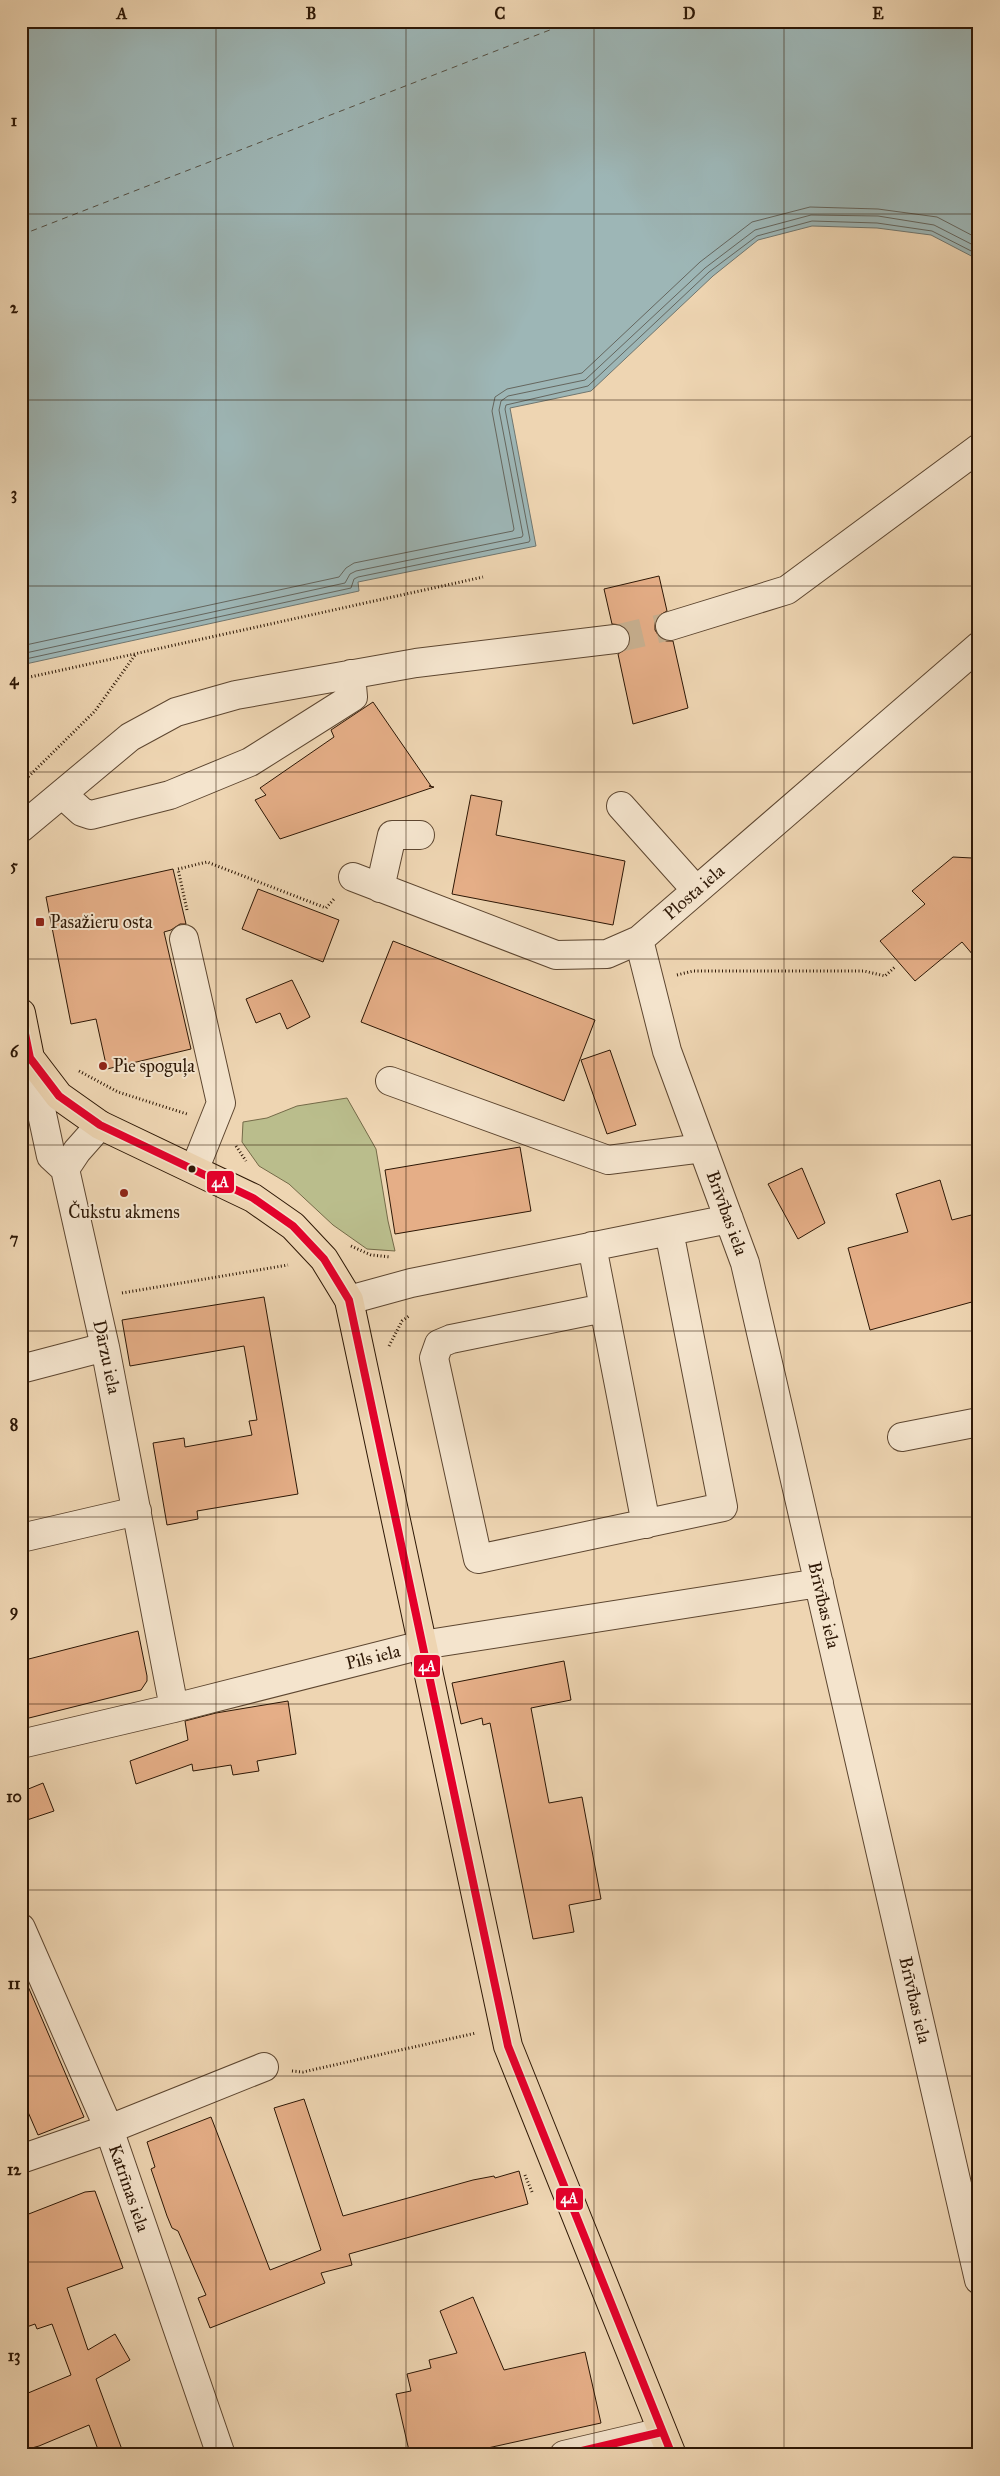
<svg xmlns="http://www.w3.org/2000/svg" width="1000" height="2476" viewBox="0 0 1000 2476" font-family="'IM FELL Great Primer',serif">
  <rect width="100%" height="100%" fill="#eed5b2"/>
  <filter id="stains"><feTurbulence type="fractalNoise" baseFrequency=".004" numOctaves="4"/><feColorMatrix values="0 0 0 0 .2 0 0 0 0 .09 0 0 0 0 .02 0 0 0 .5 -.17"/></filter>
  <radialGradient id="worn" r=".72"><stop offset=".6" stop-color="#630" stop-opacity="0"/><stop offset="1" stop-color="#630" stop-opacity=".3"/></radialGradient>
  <path fill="#babd8c" stroke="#746a48" d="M347,1098L376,1149L388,1221L395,1251L367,1249L333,1225L289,1184L259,1166L242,1142L243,1122L267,1118L297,1106Z"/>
  <path fill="#9db6b6" stroke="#70766f" d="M21,21H979V260L931,235L877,228L812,226L758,240L713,276L591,391L510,408L536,546L358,582L359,591L21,665Z"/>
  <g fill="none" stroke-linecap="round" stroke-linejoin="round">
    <path stroke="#65665e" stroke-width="1" d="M21,646L339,577L346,568L354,563L513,531L514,529L492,411L495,397L507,389L582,373L700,262L752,222L810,207L878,209L937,217L979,239
      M21,654L345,583L350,574L356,571L522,537L523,535L499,410L501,401L508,396L585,380L705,268L755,230L811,215L878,216L934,225L979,248
      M21,660L351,588L354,579L358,577L529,542L530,540L505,409L506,405L588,386L709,272L757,236L812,221L877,223L932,231L979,255"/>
    <path stroke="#544f43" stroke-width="1" stroke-dasharray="6 5" stroke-linecap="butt" d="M21,235L573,21"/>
  </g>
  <path fill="#e5ae87" stroke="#2d1705" d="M659,576L667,611L658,616L655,622V630L660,638L666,641H673L688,708L633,724L618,654L629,646L630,637L627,629L622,625L612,624L604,589Z
    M373,702L431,786H429L434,787L280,839L255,800L266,795L260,788L334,737L331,730Z
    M471,795L502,801L496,835L625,861L613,925L452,894Z
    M953,857L972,858L979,867V962L962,942L915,981L880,941L925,904L912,891Z
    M173,869L186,924H180L171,930L164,932L191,1049L107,1069L96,1019L71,1024L46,897Z
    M258,889L339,920L323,962L242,929Z
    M393,941L595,1020L564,1101L361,1022Z
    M292,980L310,1017L287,1029L280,1013L256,1023L246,999Z
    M610,1050L636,1125L607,1134L581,1060Z
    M520,1147L531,1211L395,1234L385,1170Z
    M802,1168L825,1223L798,1239L768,1184Z
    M940,1180L952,1220L979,1213V1300L870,1330L848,1248L908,1232L896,1194Z
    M264,1297L298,1494L197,1511L198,1519L167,1525L153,1443L184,1438L185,1447L252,1435L249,1421L257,1420L244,1346L130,1366L122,1320Z
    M138,1631L147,1676V1681L141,1690L21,1720V1661Z
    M564,1661L571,1700L531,1708L549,1803L582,1797L601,1899L569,1905L574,1932L533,1939L490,1723L483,1725L482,1718L461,1724L452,1683Z
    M288,1701L296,1754L257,1761L259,1771L233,1775L231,1765L193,1771L192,1764L136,1784L130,1761L188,1740L185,1721L216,1713Z
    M43,1783L54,1811L21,1822V1792Z
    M21,1970L84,2117L38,2135L28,2112L21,2115Z
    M304,2099L343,2216L473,2180L494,2176L495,2178L519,2171L528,2204L349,2254L352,2265L321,2273L325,2283L210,2328L198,2298L206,2295L178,2231L172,2228L167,2216L151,2169L155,2167L147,2142L211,2117L270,2270L321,2250L274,2108Z
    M95,2191L123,2268L67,2288L88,2350L115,2334L130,2360L96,2379L124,2455H100L89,2425L39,2446L21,2451V2396L71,2375L52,2324L37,2329L35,2324L21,2329V2217L85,2192Z
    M473,2297L504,2370L585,2352L601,2423L456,2455H410L396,2394L411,2391L407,2374L431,2368L429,2360L457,2353L440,2311Z"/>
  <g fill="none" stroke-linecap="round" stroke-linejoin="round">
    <path stroke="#c7af8f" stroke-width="28" stroke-dasharray="28 14" stroke-linecap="butt" d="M615,639L670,626"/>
    <g stroke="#5d4630" stroke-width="30">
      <path id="minor" d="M670,626L787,590L979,448
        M62,794L82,812L91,815L170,795L250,762L353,697L351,674
        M621,806L696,890
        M21,828L130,737L176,712L236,695L416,663L615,639
        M353,877L556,955L607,954L639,940L979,646
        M380,888L392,835H420
        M184,939L221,1103L195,1168
        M639,940L667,1051L745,1263L979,2280
        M30,1058L51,1156L65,1169L105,1347L174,1708
        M390,1081L608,1160L703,1148
        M65,1169L77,1151L100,1125
        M592,1246L646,1524
        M349,1300L411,1283L729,1219
        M604,1308L451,1339L439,1344L434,1358L478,1559L723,1507L669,1231
        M21,1369L105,1347
        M902,1437L979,1422
        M21,1538L137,1511
        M21,1744L174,1708L422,1645L819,1583
        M21,1928L109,2129L221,2455
        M21,2159L117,2126L264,2067
        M564,2455L662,2432"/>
    </g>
    <g stroke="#2d1705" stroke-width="30">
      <path id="major" d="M21,1013L30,1058L59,1096L100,1125L253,1198L293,1226L324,1259L349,1300L508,2046L672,2455"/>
    </g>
    <path stroke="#2d1705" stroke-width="3" stroke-dasharray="1 2.5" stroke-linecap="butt" d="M21,679L483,577
      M21,776L31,774
      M21,784L95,711L135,655
      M187,910L178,869L207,862L326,908L335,898
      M677,975L693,971H864L885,976L896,966
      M79,1071L118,1092L187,1114
      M236,1146L246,1161
      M351,1246L371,1255L391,1257
      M122,1293L288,1265
      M389,1346L402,1321L409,1316
      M292,2071L303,2072L476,2033
      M525,2175L532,2192"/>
    <use href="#minor" stroke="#f4e4cd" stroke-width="28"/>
    <use href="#major" stroke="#eed5b2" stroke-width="28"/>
    <g stroke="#f4e4cd" stroke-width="11">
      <path id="bus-1" d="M21,1014L30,1058L59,1096L100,1125L253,1198L293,1226L324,1259L349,1300L508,2046L672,2455
        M565,2455L662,2432"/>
    </g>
    <use href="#bus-1" stroke="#e4002b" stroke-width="8"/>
  </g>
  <path fill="none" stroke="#2d1705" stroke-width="1" stroke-opacity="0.55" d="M216,21V2455M406,21V2455M594,21V2455M784,21V2455M21,214H979M21,400H979M21,586H979M21,772H979M21,959H979M21,1145H979M21,1331H979M21,1517H979M21,1704H979M21,1890H979M21,2076H979M21,2262H979"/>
  <g fill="#8f2418" stroke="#f4e4cd" stroke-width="2">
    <rect x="35" y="917" width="10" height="10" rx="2.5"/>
    <circle cx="103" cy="1066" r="5"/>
    <circle cx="124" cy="1193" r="5"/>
  </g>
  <circle fill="#2d1705" stroke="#f4e4cd" stroke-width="2" cx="192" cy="1169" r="4.5"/>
  <g text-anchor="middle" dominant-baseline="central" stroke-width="4" stroke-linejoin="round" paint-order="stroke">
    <g font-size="18" fill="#2d1705" stroke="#f4e4cd">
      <text transform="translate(694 892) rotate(-41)">Plosta iela</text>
      <text transform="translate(727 1213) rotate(70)">Brīvības iela</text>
      <text transform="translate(107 1357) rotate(78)">Dārzu iela</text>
      <text transform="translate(824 1605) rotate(77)">Brīvības iela</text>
      <text transform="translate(373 1657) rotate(-14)">Pils iela</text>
      <text transform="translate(915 2000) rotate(77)">Brīvības iela</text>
      <text transform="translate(129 2188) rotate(71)">Katrīnas iela</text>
    </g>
    <g font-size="18" fill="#2d1705" stroke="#f4e4cd" text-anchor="start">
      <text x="50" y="922">Pasažieru osta</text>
      <text x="113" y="1066">Pie spoguļa</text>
      <text x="124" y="1212" text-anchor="middle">Čukstu akmens</text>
    </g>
  </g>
  <g stroke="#f4e4cd" stroke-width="2">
    <rect x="206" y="1170" width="29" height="24" rx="5" fill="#e4002b"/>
    <rect x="413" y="1654" width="28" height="24" rx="5" fill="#e4002b"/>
    <rect x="555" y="2187" width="29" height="24" rx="5" fill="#e4002b"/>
  </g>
  <g font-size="14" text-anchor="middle" font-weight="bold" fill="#fff">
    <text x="220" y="1187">4A</text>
    <text x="427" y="1671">4A</text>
    <text x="569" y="2203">4A</text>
  </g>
  <rect width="1000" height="2476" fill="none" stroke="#eed5b2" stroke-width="55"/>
  <rect x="28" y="28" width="944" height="2420" fill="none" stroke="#2d1705" stroke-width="2"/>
  <g font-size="16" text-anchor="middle" font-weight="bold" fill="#2d1705">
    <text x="122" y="19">A</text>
    <text x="311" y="19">B</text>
    <text x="500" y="19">C</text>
    <text x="689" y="19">D</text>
    <text x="878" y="19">E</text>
    <text x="14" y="126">1</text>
    <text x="14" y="313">2</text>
    <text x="14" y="499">3</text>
    <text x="14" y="685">4</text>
    <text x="14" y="871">5</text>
    <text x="14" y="1057">6</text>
    <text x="14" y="1244">7</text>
    <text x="14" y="1430">8</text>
    <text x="14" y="1616">9</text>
    <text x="14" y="1802">10</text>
    <text x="14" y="1989">11</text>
    <text x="14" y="2175">12</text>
    <text x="14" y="2361">13</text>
  </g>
  <rect width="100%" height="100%" filter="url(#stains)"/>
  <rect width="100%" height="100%" fill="url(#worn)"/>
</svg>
